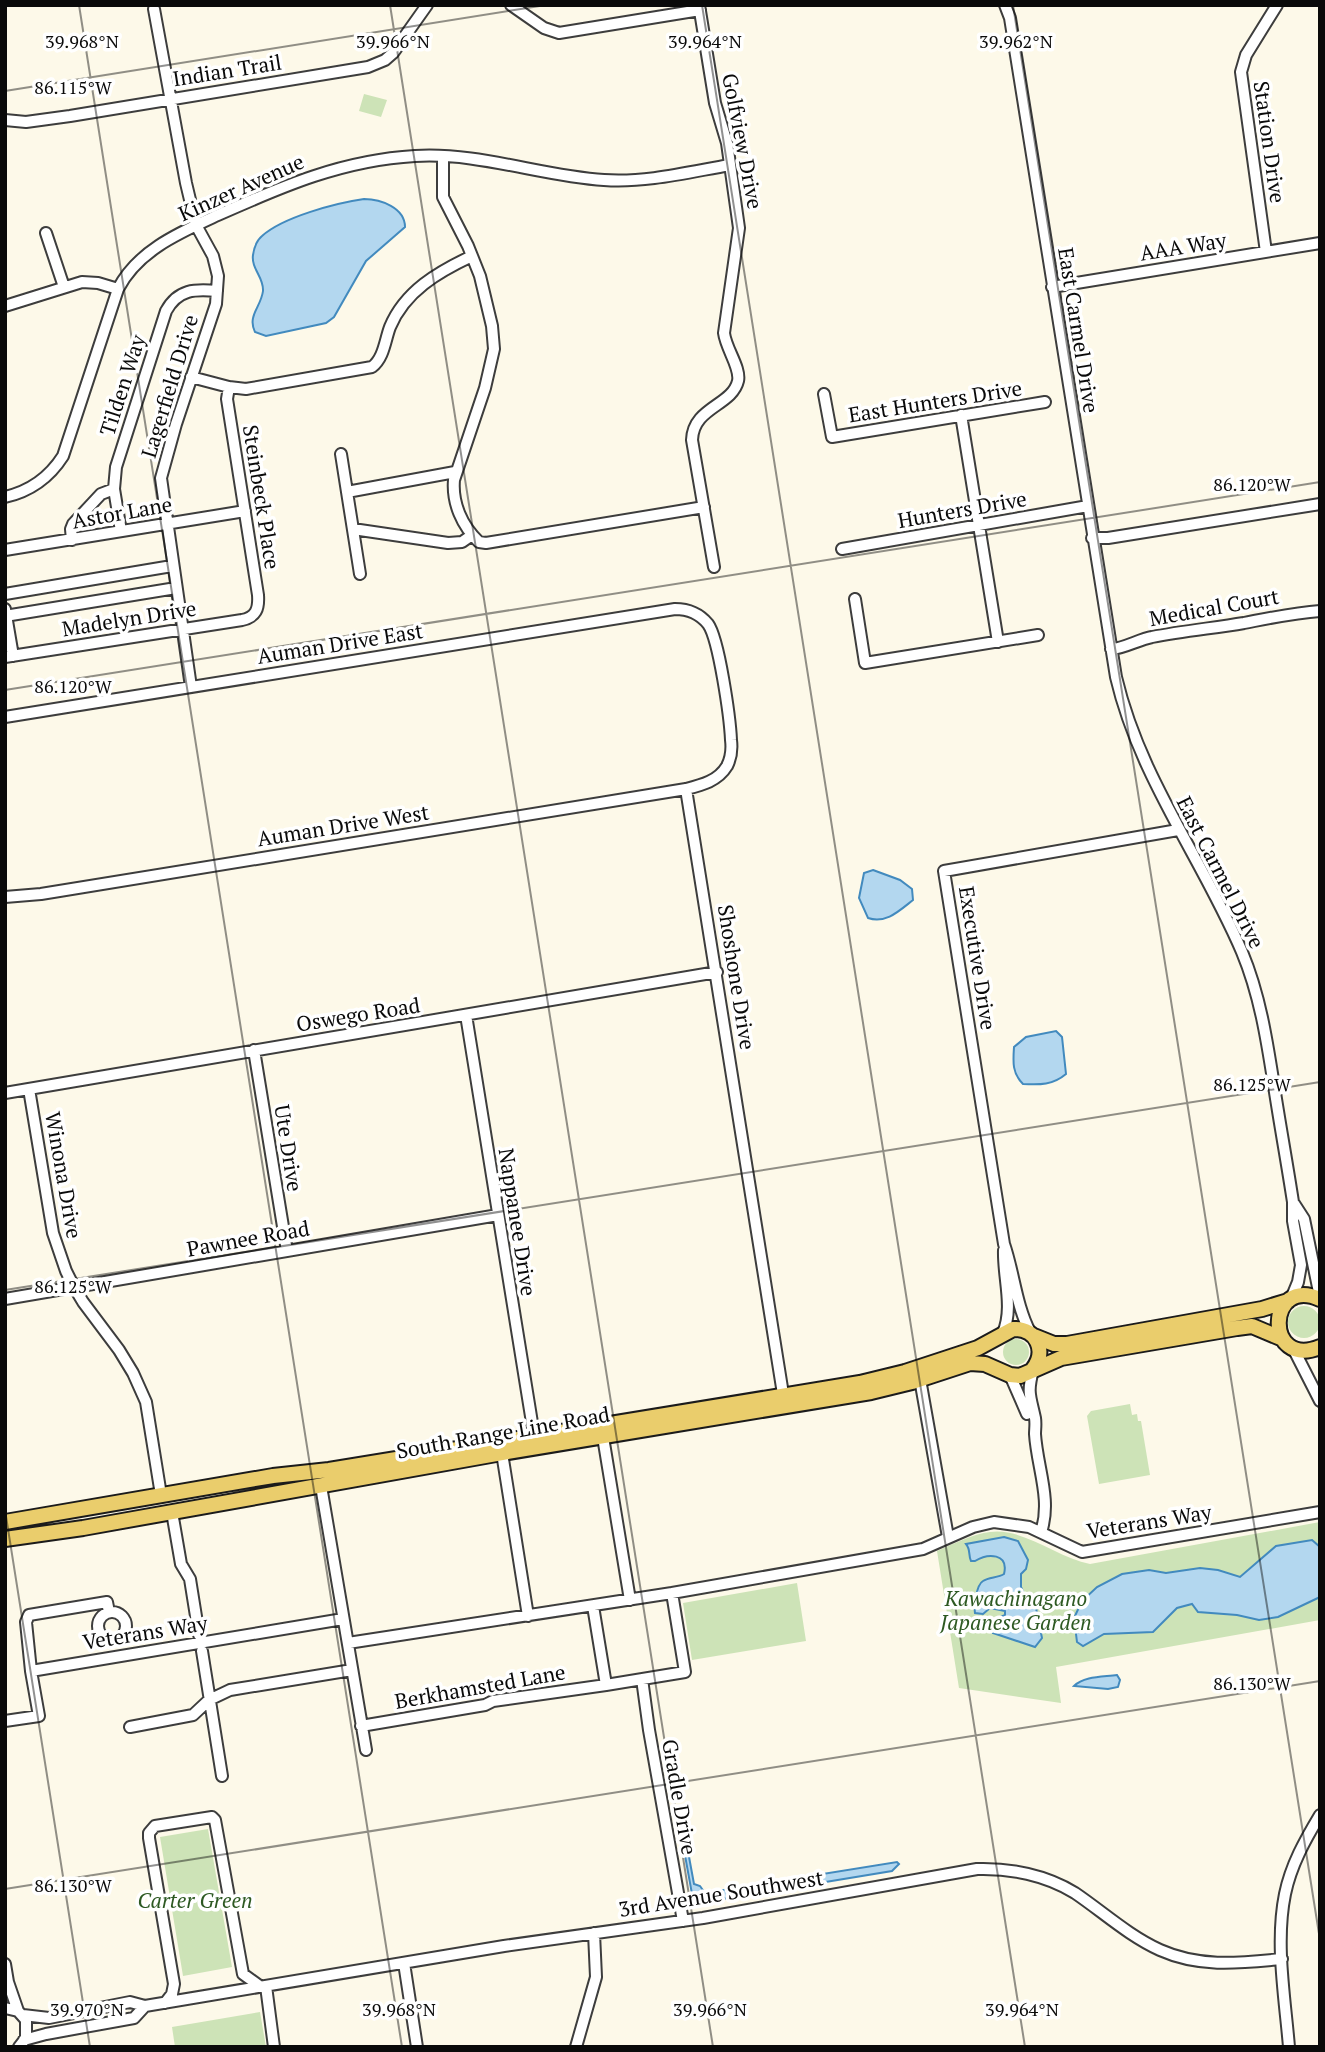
<svg xmlns="http://www.w3.org/2000/svg" width="1325" height="2052" viewBox="0 0 1325 2052" font-family="'PT Serif',serif">
  <rect width="100%" height="100%" fill="#fdf9e9"/>
  <path fill="#cde3b7" d="M364,94L387,100L381,117L359,111Z
    M1288 1322a16 16 0 1 1 32 0a16 16 0 1 1-32 0Z
    M1003 1352a13 13 0 1 1 26 0a13 13 0 1 1-26 0Z
    M1130,1404L1132,1415L1137,1414L1138,1421H1141L1150,1475L1099,1484L1087,1416L1091,1411Z
    M1320,1522V1620L1056,1667L1061,1703L959,1688L937,1551C953,1544 973,1534 990,1532C1022,1527 1058,1558 1090,1564Z
    M797,1583L806,1641L692,1660L683,1603Z
    M208,1829L232,1967L183,1976L160,1837Z
    M260,2012L266,2047H175L172,2027Z"/>
  <path fill="#b3d7ef" stroke="#428abe" stroke-width="2" d="M364,199C381,199 405,208 405,227L366,261L334,317L326,323L266,336L255,332C247,316 261,307 263,291C264,277 251,269 253,255C254,248 256,241 262,236C283,217 336,203 364,199Z
    M873,870L900,880L912,889L913,900C899,911 886,924 868,918L859,898L864,873Z
    M1056,1031L1062,1037L1066,1074C1053,1085 1040,1085 1023,1084C1012,1073 1013,1062 1014,1047L1026,1037Z
    M1004,1537L1018,1541L1028,1560L1026,1569L1021,1574V1587L1026,1599L1036,1608L1042,1638L1035,1647L993,1633L994,1620L1005,1615V1611L990,1608L983,1614L975,1613C974,1607 976,1585 983,1581C989,1577 998,1578 1004,1574C1009,1553 988,1553 975,1561H971C968,1555 971,1550 966,1544Z
    M1312,1540L1320,1547V1597L1278,1617L1259,1620L1237,1615L1198,1612L1192,1604L1177,1608L1153,1632L1104,1634L1083,1646L1077,1642L1074,1618L1082,1601L1097,1587L1122,1574L1149,1570L1166,1573L1200,1568L1218,1570L1240,1577L1276,1546Z
    M1117,1675L1120,1680L1118,1687L1108,1689L1074,1686C1084,1676 1103,1677 1117,1675Z
    M685,1835L694,1884L700,1886L705,1893L897,1862L899,1864L892,1871L705,1902L700,1901L692,1894L682,1839Z"/>
  <g fill="none" stroke-linecap="round" stroke-linejoin="round">
    <g stroke="#3d3d3d" stroke-width="14">
      <path id="minor" d="M511,5L544,28L559,33L700,10
        M699,5L715,103L727,143L739,228L724,333C726,349 741,368 738,381C732,406 693,407 692,440L714,567
        M1005,5L1010,18L1116,677C1140,779 1202,858 1242,952C1260,995 1267,1041 1274,1086C1280,1125 1287,1163 1293,1202V1221L1301,1265L1298,1282L1291,1299
        M154,9L186,183L196,225L213,256L218,276L216,304L176,424L161,478L191,687
        M5,120L26,122L70,116L368,67L385,60L393,53L427,5
        M443,156V197L468,246L480,276L492,326L494,349L485,388L454,480C452,503 462,526 479,542L486,543L704,507
        M46,233L64,287
        M1266,252L1241,72L1246,55L1277,5
        M1052,287L1320,243
        M5,306L82,282L98,283L118,289
        M191,377L229,387L246,389L372,367C384,358 385,340 390,327C405,291 438,272 472,256
        M824,394L832,437L1045,402
        M961,415L998,642
        M341,454L360,574
        M347,492L455,472
        M5,497C31,491 49,478 63,456L118,289C138,250 181,232 218,215C283,186 343,160 415,156C479,152 541,176 604,180C646,183 689,172 730,165
        M353,529L448,543L462,542L472,535
        M121,531L114,489L116,467L166,311C178,289 195,289 217,291
        M1092,538H1108L1320,504
        M72,540L71,529L73,524L101,494L114,489
        M842,549L1088,506
        M5,550L245,511
        M5,594L172,566
        M855,599L865,663L1038,635
        M5,609L13,656
        M5,616L176,588
        M1111,649C1120,650 1140,639 1152,637C1183,631 1214,628 1244,623C1270,618 1293,613 1320,611
        M5,657L242,620C256,617 259,609 258,595L227,399L229,387
        M5,717L675,609C688,609 699,613 708,624C719,639 730,718 731,740C732,748 731,758 727,766C718,781 702,785 686,789L41,894L5,897
        M686,789L783,1394
        M466,1015L534,1435
        M254,1050L287,1251
        M29,1089L53,1233L66,1271L74,1287L83,1302L119,1350L133,1373L146,1402L161,1495
        M5,1093L717,972
        M1293,1202L1304,1219L1320,1297
        M5,1299L498,1215
        M1030,1332C1016,1305 1014,1273 1004,1244L944,871L1178,830
        M1003,1333C1014,1307 1003,1278 1004,1250
        M1293,1348L1320,1401
        M1033,1370C1027,1393 1030,1395 1035,1418C1036,1424 1035,1429 1035,1434C1037,1467 1052,1500 1041,1532
        M1010,1375L1027,1414
        M920,1379L948,1537
        M603,1437L630,1600
        M502,1453L528,1616
        M321,1486L366,1750
        M172,1512L181,1564L190,1579L199,1635
        M593,1606L606,1685L685,1672L672,1593
        M98 1626a14 14 0 1 1 28 0a14 14 0 1 1-28 0Z
        M348,1643L672,1593L923,1549L973,1527L994,1522L1029,1527L1082,1552L1320,1512
        M202,1651L222,1776
        M31,1671L26,1622L29,1615L107,1602L109,1612
        M642,1679L649,1730L683,1921
        M5,1721L39,1716L31,1671L343,1619
        M361,1726L485,1705L493,1701L606,1685
        M130,1727L193,1715L209,1700L230,1690L352,1670
        M404,1963L417,2047
        M5,1964L8,1982L18,2011
        M266,1986L274,2047
        M165,2003L172,1994L174,1984L149,1838V1833L155,1826L212,1817L215,1820L243,1974L261,1987
        M5,2008L18,2011L26,2020V2038L19,2047
        M23,2015L49,2018L130,2002L145,2006L504,1946L703,1918L977,1869C1010,1868 1046,1875 1075,1893C1103,1912 1129,1936 1160,1950C1200,1968 1240,1963 1282,1959
        M24,2040L46,2034L134,2018L145,2006
        M576,2047L596,1977L594,1933
        M1289,2047C1285,1998 1275,1943 1285,1894C1291,1865 1305,1840 1320,1815"/>
    </g>
    <g stroke="#1b1b1b" stroke-width="18">
      <path id="major" d="M1320,1299C1266,1275 1264,1370 1320,1347
        M1034,1336L1054,1344H1067L1262,1309L1288,1301
        M5,1522L273,1476L329,1470L860,1383L905,1372L978,1348L1013,1329C1037,1328 1047,1351 1033,1369
        M5,1539L83,1528L502,1453L871,1392L912,1382L970,1363L985,1364L1010,1375L1020,1376L1061,1358L1237,1328L1252,1326L1283,1339"/>
    </g>
    <use href="#minor" stroke="#fff" stroke-width="10"/>
    <use href="#major" stroke="#eacd6c" stroke-width="14"/>
  </g>
  <path fill="none" stroke="#0a0a0a" stroke-width="2" stroke-opacity="0.45" d="M79,5L402,2047M390,5L713,2047M702,5L1025,2047M1013,5L1320,1940M5,91L546,5M5,690L1320,482M5,1290L1320,1082M5,1510L90,2047M5,1889L1320,1681"/>
  <g text-anchor="middle" dominant-baseline="central" stroke-width="7" stroke-linejoin="round" paint-order="stroke">
    <g font-size="21" fill="#0a0a0a" stroke="#fff">
      <text transform="translate(227 70) rotate(-9)">Indian Trail</text>
      <text transform="translate(743 141) rotate(79)">Golfview Drive</text>
      <text transform="translate(1270 142) rotate(82)">Station Drive</text>
      <text transform="translate(241 187) rotate(-24)">Kinzer Avenue</text>
      <text transform="translate(1183 246) rotate(-9)">AAA Way</text>
      <text transform="translate(1079 330) rotate(81)">East Carmel Drive</text>
      <text transform="translate(122 385) rotate(-72)">Tilden Way</text>
      <text transform="translate(169 386) rotate(-73)">Lagerfield Drive</text>
      <text transform="translate(935 401) rotate(-9)">East Hunters Drive</text>
      <text transform="translate(262 497) rotate(81)">Steinbeck Place</text>
      <text transform="translate(962 509) rotate(-10)">Hunters Drive</text>
      <text transform="translate(122 512) rotate(-10)">Astor Lane</text>
      <text transform="translate(1214 607) rotate(-10)">Medical Court</text>
      <text transform="translate(129 618) rotate(-9)">Madelyn Drive</text>
      <text transform="translate(340 643) rotate(-9)">Auman Drive East</text>
      <text transform="translate(343 825) rotate(-9)">Auman Drive West</text>
      <text transform="translate(1221 872) rotate(63)">East Carmel Drive</text>
      <text transform="translate(978 958) rotate(81)">Executive Drive</text>
      <text transform="translate(737 977) rotate(81)">Shoshone Drive</text>
      <text transform="translate(358 1014) rotate(-9)">Oswego Road</text>
      <text transform="translate(289 1148) rotate(81)">Ute Drive</text>
      <text transform="translate(64 1175) rotate(80)">Winona Drive</text>
      <text transform="translate(518 1222) rotate(81)">Nappanee Drive</text>
      <text transform="translate(248 1238) rotate(-10)">Pawnee Road</text>
      <text transform="translate(503 1432) rotate(-10)">South Range Line Road</text>
      <text transform="translate(1149 1521) rotate(-9)">Veterans Way</text>
      <text transform="translate(145 1632) rotate(-9)">Veterans Way</text>
      <text transform="translate(480 1686) rotate(-10)">Berkhamsted Lane</text>
      <text transform="translate(680 1797) rotate(80)">Gradle Drive</text>
      <text transform="translate(721 1893) rotate(-9)">3rd Avenue Southwest</text>
    </g>
    <g font-size="21" font-style="italic" fill="#2d5922" stroke="#fff">
      <text x="1016" y="1598">Kawachinagano<tspan x="1016" dy="24">Japanese Garden</tspan></text>
      <text x="195" y="1900">Carter Green</text>
    </g>
  </g>
  <g font-size="18" text-anchor="middle" fill="#0a0a0a" stroke="#fff" stroke-width="7" stroke-linejoin="round" paint-order="stroke">
    <text x="82" y="48">39.968°N</text>
    <text x="393" y="48">39.966°N</text>
    <text x="705" y="48">39.964°N</text>
    <text x="1016" y="48">39.962°N</text>
    <text x="73" y="94">86.115°W</text>
    <text x="1252" y="491">86.120°W</text>
    <text x="73" y="693">86.120°W</text>
    <text x="1252" y="1091">86.125°W</text>
    <text x="73" y="1293">86.125°W</text>
    <text x="1252" y="1690">86.130°W</text>
    <text x="73" y="1892">86.130°W</text>
    <text x="87" y="2016">39.970°N</text>
    <text x="399" y="2016">39.968°N</text>
    <text x="710" y="2016">39.966°N</text>
    <text x="1022" y="2016">39.964°N</text>
  </g>
  <rect width="1325" height="2052" fill="none" stroke="#0a0a0a" stroke-width="14"/>
</svg>
